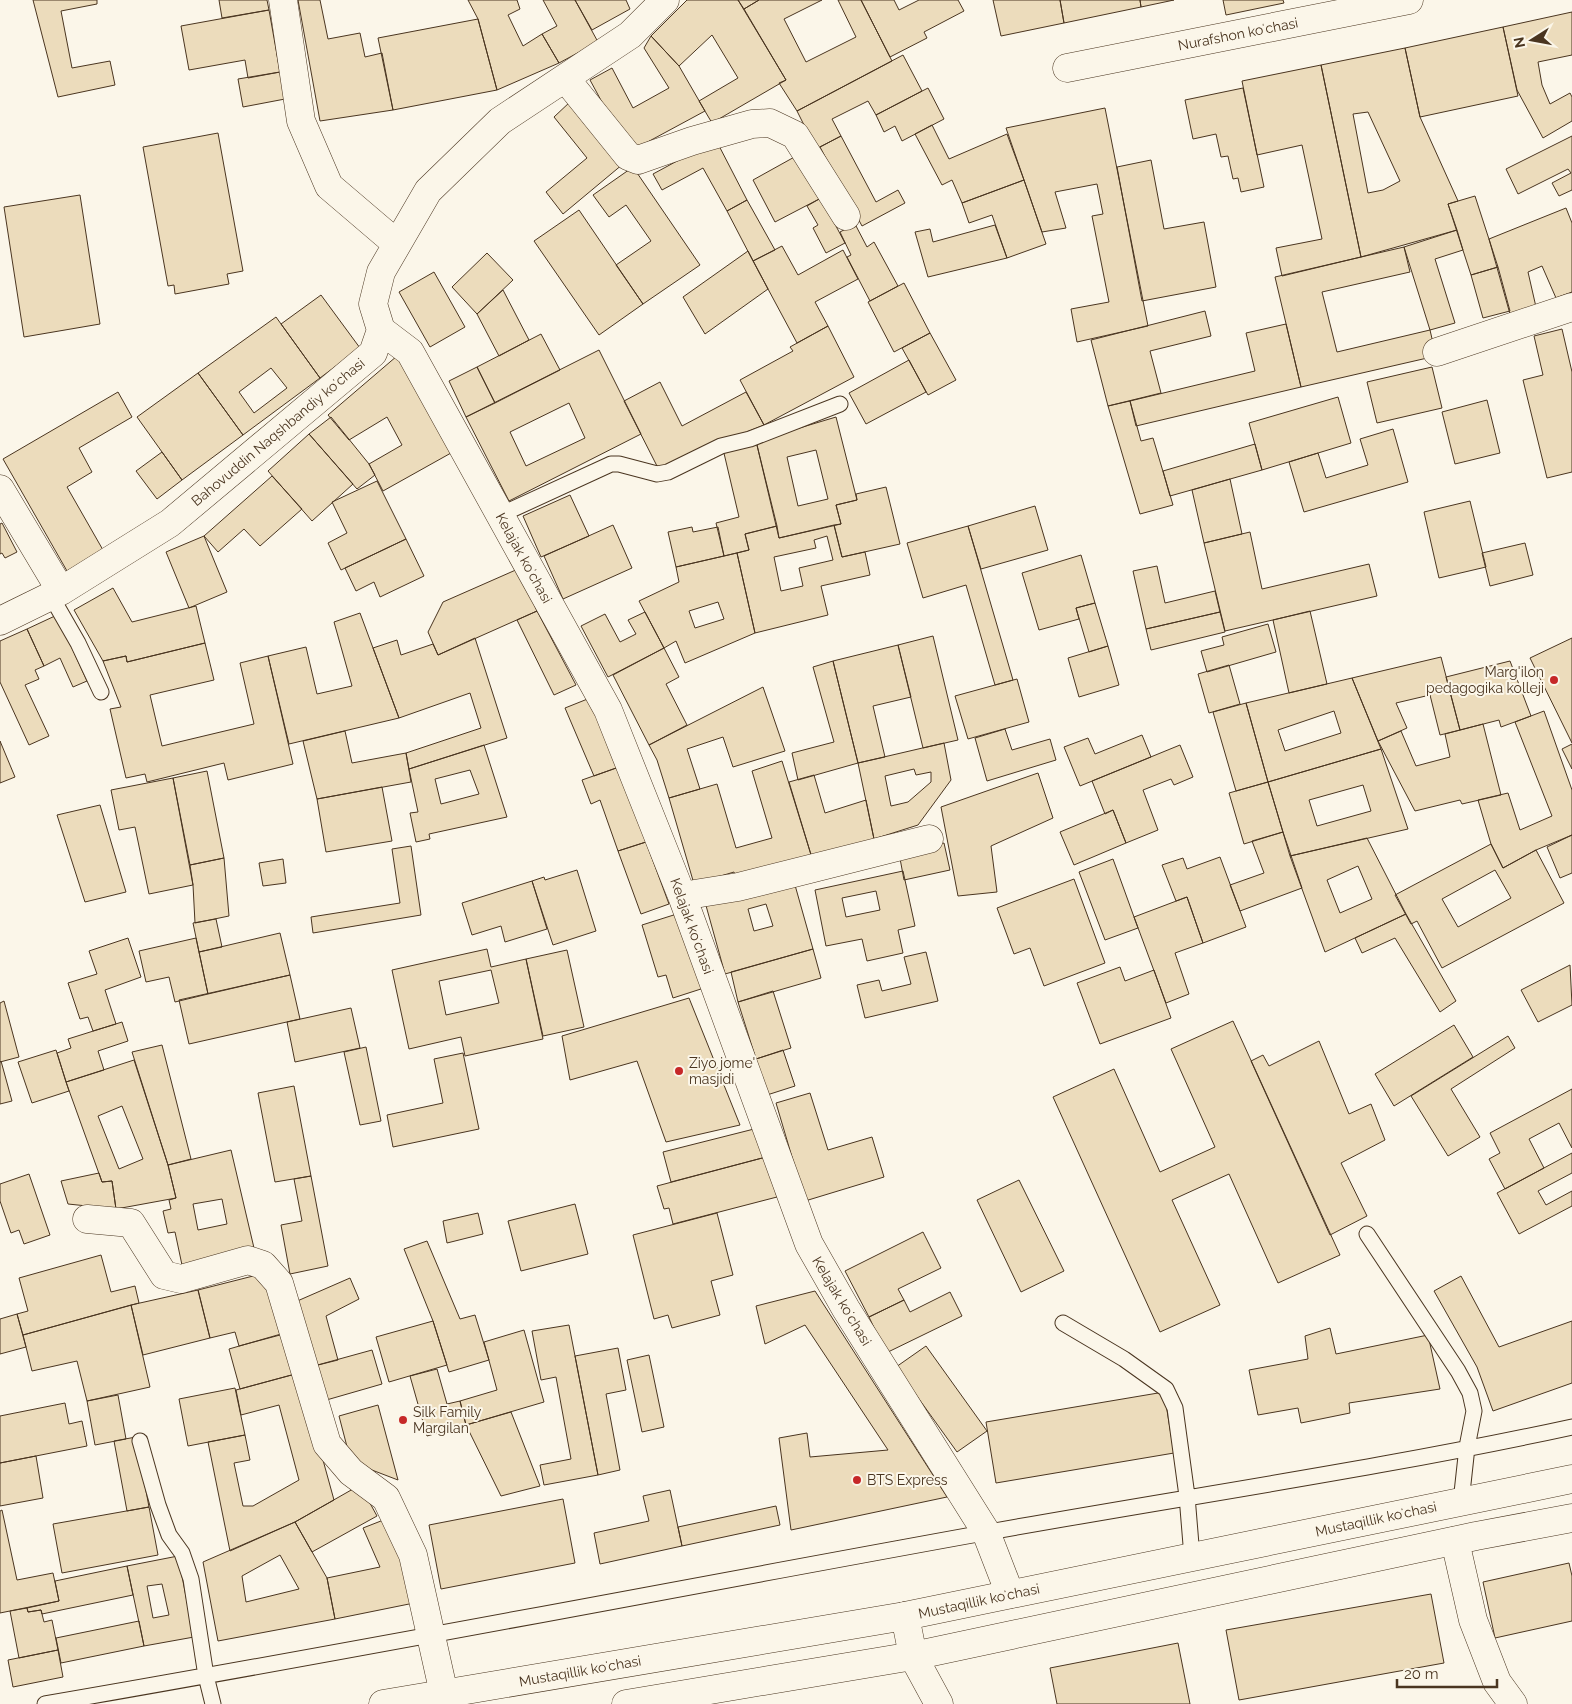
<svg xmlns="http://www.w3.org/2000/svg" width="1572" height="1704" viewBox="0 0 1572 1704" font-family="Raleway,sans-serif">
  <rect width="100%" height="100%" fill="#fbf6e9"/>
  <path fill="#ecdcbc" stroke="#4a3520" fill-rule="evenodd" d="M33,0H97V4L61,11L72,68L110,61L115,85L58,97Z
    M219,0H267L269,10L222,18Z
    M298,0H320L328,39L360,33L365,57L382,53L393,110L320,121Z
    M468,0H517L520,9L508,15L523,46L542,34L559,63L497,90L478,19Z
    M543,0H575L598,42L559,63L542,34L557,26Z
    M575,0H626L630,9L592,30Z
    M687,0H738L786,80L712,123L699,101L738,78L712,35L679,66L651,36Z
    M738,0H759L744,9Z
    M759,0H822L784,19L806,62L856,37L838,0H861L892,61L797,111L779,83L786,80L744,9Z
    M861,0H894L899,10L919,0H958L964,11L924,32L927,38L890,57Z
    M993,0H1060L1064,23L1001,36Z
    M1060,0H1140L1141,7L1064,23Z
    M1140,0H1174L1141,7Z
    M1223,0H1283L1284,3L1226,15Z
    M269,10L280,72L248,78L245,60L189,70L181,26Z
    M1572,12V55L1538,62L1542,85L1550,104L1570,93L1572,97V121L1543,138L1517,90L1503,27Z
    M478,19L497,90L393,110L378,38Z
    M1503,27L1518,96L1420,117L1405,48Z
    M651,36L679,66L705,111L629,152L590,80L612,68L633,108L669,88L644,48Z
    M1405,48L1420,117L1458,201L1448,204L1457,230L1361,257L1321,65ZM1368,112L1400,181L1383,190L1368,193L1353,114Z
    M903,55L922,91L876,115L868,101L832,119L841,136L816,149L797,111Z
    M1321,65L1361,257L1282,276L1276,248L1322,239L1302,145L1257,155L1242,81Z
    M280,72L285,99L243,107L238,79Z
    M928,88L944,119L902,141L895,126L884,132L876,115Z
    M1243,88L1264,187L1241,192L1238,178L1233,179L1228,156L1221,157L1216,134L1193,139L1185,100Z
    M571,101L623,164L563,214L546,192L587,158L554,117Z
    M1105,108L1148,326L1077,342L1071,309L1109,302L1092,216L1103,214L1097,184L1055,192L1066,228L1042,232L1006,128Z
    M932,125L949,159L1007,134L1024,180L962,203L952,180L942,185L915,134Z
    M218,133L243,271L227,274L229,284L175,294L174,285L168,286L143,147Z
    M841,136L876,202L898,190L905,203L862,226L820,147Z
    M1572,136V190L1559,196L1552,183L1571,173L1568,169L1518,194L1506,169Z
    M716,140L747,200L727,211L703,168L662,190L653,174Z
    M798,155L821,198L775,222L753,180Z
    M1151,160L1164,229L1204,222L1216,287L1142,301L1117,167Z
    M633,167L700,265L643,304L616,265L651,241L626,205L609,217L593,195Z
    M1024,180L1046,244L1007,258L992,215L969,223L962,203Z
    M80,195L100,324L24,337L4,207Z
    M1475,196L1498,267L1471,275L1448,204Z
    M821,198L845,243L826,253L813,228L818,225L807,206Z
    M747,200L775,250L753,261L727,211Z
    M1566,208L1572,223V292L1556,298L1542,266L1528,272L1536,307L1510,314L1489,239Z
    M579,210L643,304L599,335L534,241Z
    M855,224L867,247L874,242L898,286L870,301L847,257L851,255L840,232Z
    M995,225L1007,258L928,277L915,232L930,229L933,242Z
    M1457,230L1463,250L1435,259L1455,323L1430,330L1404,247Z
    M782,246L798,275L843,250L858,279L815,302L828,326L797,343L753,261Z
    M1404,247L1410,272L1322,292L1337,352L1430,330L1436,356L1301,387L1275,277Z
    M748,251L768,289L705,334L683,297Z
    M487,253L513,280L477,314L452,287Z
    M1498,267L1510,311L1483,318L1471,275Z
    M434,272L465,327L430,347L399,292Z
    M904,283L930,333L894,352L868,302Z
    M503,290L529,340L499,356L477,314Z
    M321,295L360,348L320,378L281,324Z
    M1205,311L1211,336L1150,351L1161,393L1108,406L1091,340Z
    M276,317L320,378L243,435L198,373ZM271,368L287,388L254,413L239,392Z
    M1286,324L1301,387L1136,426L1130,401L1255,371L1246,333Z
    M828,326L854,377L764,425L740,380L793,351L790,347Z
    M1562,329L1572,372V472L1547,478L1523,380L1543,375L1534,336Z
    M930,333L956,380L928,395L902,348Z
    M541,334L560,370L495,403L477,367Z
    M599,350L641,434L509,501L466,417ZM569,403L585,438L526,466L510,432Z
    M397,356L451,453L383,491L369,464L402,445L387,417L349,440L328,415Z
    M909,360L926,392L866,424L849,393Z
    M477,367L495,403L466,417L449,381Z
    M1432,367L1442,408L1377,423L1367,382Z
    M198,373L243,435L182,480L137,417Z
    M660,382L682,426L746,392L764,425L658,468L624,401Z
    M118,392L132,417L79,448L92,472L67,487L103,550L67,571L3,459Z
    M1338,397L1351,443L1262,470L1249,423Z
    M1487,400L1500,453L1455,464L1442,412Z
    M1130,401L1141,441L1153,438L1173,505L1140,514L1108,406Z
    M331,417L369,464L375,475L357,489L309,434Z
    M836,417L857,500L836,505L841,524L779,538L756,441ZM816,450L828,499L798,506L787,457Z
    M1393,429L1408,482L1304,512L1289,462L1318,453L1326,478L1368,465L1360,439Z
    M309,434L353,484L312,521L268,471Z
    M756,441L777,526L745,534L749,550L724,556L716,523L739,517L723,449Z
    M1255,444L1262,470L1170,496L1163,471Z
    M162,452L182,480L157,499L136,471Z
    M272,476L302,509L260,546L244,529L218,552L204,536Z
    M1230,479L1242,534L1204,543L1192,490Z
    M377,481L406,539L341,570L328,543L347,533L332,502Z
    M886,487L900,544L842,557L834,525L841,524L836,505L857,500L856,494Z
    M570,495L589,536L541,557L523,516Z
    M1470,501L1486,567L1439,578L1424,512Z
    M1035,506L1048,550L981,569L968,526Z
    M2,523L17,552L5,558L2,553L0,554V524Z
    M613,525L632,568L563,599L544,556Z
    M834,525L842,557L865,552L870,575L821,586L828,615L755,633L737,553L749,550L745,534L777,526L779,538ZM827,536L833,560L799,568L803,586L781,591L774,557L816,548L814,540Z
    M968,526L1013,680L995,685L966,585L923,598L907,543Z
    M692,527L693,532L718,527L724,556L676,567L668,532Z
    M1250,532L1262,589L1369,564L1377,596L1225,631L1204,543Z
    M204,536L227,592L189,608L166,552Z
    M406,539L424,576L380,597L374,582L356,591L345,568Z
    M1525,543L1533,575L1490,586L1482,553Z
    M737,553L755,633L685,663L676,641L664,648L639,601L679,582L676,567ZM718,602L724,619L695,628L689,611Z
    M1081,555L1095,603L1076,608L1079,619L1039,630L1022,573Z
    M1157,566L1165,603L1215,591L1220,612L1146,629L1133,571Z
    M518,569L537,611L438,655L428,632L443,602Z
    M113,588L132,622L196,606L205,643L127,662L126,656L103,661L74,610Z
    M1095,603L1108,646L1089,652L1076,608Z
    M537,611L576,685L554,695L517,620Z
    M1310,611L1327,684L1289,693L1273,620Z
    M645,612L664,648L608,677L581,626L605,614L620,642L636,634L628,620Z
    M1220,612L1225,632L1151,650L1146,629Z
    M360,613L399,718L289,744L268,656L306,647L317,694L352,686L334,622Z
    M57,615L87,681L73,687L60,658L44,666L27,629Z
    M1268,624L1276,652L1207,672L1201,651L1224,645L1222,637Z
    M27,629L44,666L35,670L39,679L25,685L49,736L29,745L0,682V641Z
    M933,636L958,740L923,748L898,645Z
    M475,638L507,738L409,769L406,753L481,728L470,693L399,718L373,648L397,640L401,655L433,644L438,655Z
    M1572,638V743L1530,658Z
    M205,643L214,680L150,695L162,746L254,724L240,663L268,656L293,764L228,780L224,763L147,782L145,774L126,778L110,709L121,707L103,661L126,656L127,662Z
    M898,645L911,697L873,706L885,757L858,763L833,661Z
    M1108,646L1119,685L1079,697L1068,658Z
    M664,648L679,677L666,684L687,725L649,745L613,675Z
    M1441,657L1460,730L1440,735L1430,695L1396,703L1407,728L1378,741L1352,678Z
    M833,661L858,763L798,780L792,753L834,742L813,667Z
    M1510,661L1531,716L1501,727L1499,720L1460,730L1446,677Z
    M1229,665L1240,704L1209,713L1198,674Z
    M1352,678L1381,749L1268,782L1246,703ZM1334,711L1341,733L1285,751L1278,730Z
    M1017,679L1029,722L968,739L955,696Z
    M763,687L785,751L733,767L723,737L687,749L700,789L669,798L657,760L649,745Z
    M590,698L619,767L594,776L565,708Z
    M1246,703L1268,782L1236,791L1213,712Z
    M1544,711L1572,790V835L1536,850L1503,868L1491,844L1478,800L1508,793L1520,830L1552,816L1515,722Z
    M1483,724L1501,795L1462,804L1460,800L1415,811L1378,741L1401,731L1416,766L1450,757L1445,734Z
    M1005,729L1012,750L1050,739L1056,760L987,781L975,738Z
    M345,731L352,763L406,753L411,782L317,799L303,741Z
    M1142,735L1151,757L1080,786L1064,747L1088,738L1095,754Z
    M0,741L15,777L0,783Z
    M944,743L951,780L918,825L874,839L858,763ZM914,769L916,775L931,772V782L908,802L891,806L885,776Z
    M1572,744V769L1562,749Z
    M484,745L507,817L429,834L430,839L416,842L410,813L418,812L409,769ZM470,770L479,794L441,804L435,779Z
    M1180,745L1193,777L1174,785L1171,779L1143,790L1158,830L1126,843L1113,810L1105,814L1092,781Z
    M1381,749L1408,829L1290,856L1268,782ZM1363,785L1371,811L1317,826L1309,800Z
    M782,761L812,858L737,881L734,872L694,884L669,798L717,784L736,848L772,838L752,771Z
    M619,767L646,842L618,851L600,800L591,804L582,780Z
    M207,771L224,858L190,865L173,778Z
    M1038,773L1053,818L991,846L997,892L958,896L941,807Z
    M814,775L825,813L866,800L874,839L812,858L789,782Z
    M173,778L193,885L149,894L135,827L119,830L111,790Z
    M1268,782L1283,832L1244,844L1229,793Z
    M382,787L392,841L326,852L317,799Z
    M100,805L126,892L85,902L57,815Z
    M1113,810L1126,843L1074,865L1060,832Z
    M1283,832L1302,888L1240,911L1230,885L1264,873L1252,841Z
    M1572,835V873L1560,878L1547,847Z
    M1367,838L1406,914L1325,952L1290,856ZM1358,866L1372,899L1340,913L1327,880Z
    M646,842L669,904L641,914L618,851Z
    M944,843L950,870L904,880L899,853Z
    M1491,844L1503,868L1536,850L1564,903L1442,968L1417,921L1411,924L1395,895ZM1495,870L1511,898L1458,927L1442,899Z
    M411,846L421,915L313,933L311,917L400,903L392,849Z
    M1220,857L1246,927L1203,943L1187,897L1176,901L1162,865L1183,858L1187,869Z
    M224,858L229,916L195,923L193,885L190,865Z
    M283,859L286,883L263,886L259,863Z
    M1113,859L1138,928L1105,940L1079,872Z
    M577,870L596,931L553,945L532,881L544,877L545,880Z
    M903,871L915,926L898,930L903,953L867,961L862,939L826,946L815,890ZM876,891L880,910L846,917L842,898Z
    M793,878L813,949L725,974L705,902ZM766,904L773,926L754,931L748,909Z
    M1074,879L1105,963L1044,986L1030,948L1014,954L997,908Z
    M532,881L547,929L505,942L501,926L472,935L462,903Z
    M1187,897L1203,943L1175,953L1189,994L1166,1003L1134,917Z
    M680,913L704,988L673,998L666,975L658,977L642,925Z
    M1406,914L1456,1001L1440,1012L1395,938L1362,953L1355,938Z
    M216,919L222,947L199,952L193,923Z
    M280,933L290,975L208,994L199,952Z
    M128,938L141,977L105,990L116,1024L93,1031L88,1017L80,1019L68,983L97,974L89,951Z
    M196,938L208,994L175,1002L169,977L146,982L139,951Z
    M487,949L491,967L526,959L543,1039L465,1056L461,1037L409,1049L392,970ZM491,970L499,1003L446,1015L439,981Z
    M813,949L821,978L738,1002L731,972Z
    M567,950L584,1027L543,1036L526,959Z
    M926,952L938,1001L865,1018L857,985L879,980L882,991L911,984L904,957Z
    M1570,965L1572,1005L1538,1022L1521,990Z
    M1120,967L1125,981L1154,970L1171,1018L1100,1044L1077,983Z
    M290,975L300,1019L189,1044L179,1000Z
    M773,991L791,1048L756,1059L738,1002Z
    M689,998L740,1125L666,1142L637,1061L570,1080L562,1036Z
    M4,1001L19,1057L0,1062V1003Z
    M351,1008L360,1048L295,1062L287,1022Z
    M1233,1021L1340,1255L1278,1283L1229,1174L1172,1200L1220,1305L1160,1332L1053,1097L1114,1069L1160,1172L1215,1147L1171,1049Z
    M122,1022L128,1041L98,1051L104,1070L66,1082L57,1053L71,1048L68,1039Z
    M1454,1025L1473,1057L1394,1106L1375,1074Z
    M1508,1036L1515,1048L1451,1089L1480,1137L1448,1156L1411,1096Z
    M1319,1041L1349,1114L1371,1104L1385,1140L1341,1163L1367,1216L1330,1235L1251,1061L1263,1055L1269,1066Z
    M162,1045L191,1159L168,1165L132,1052Z
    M366,1047L381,1121L360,1125L344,1052Z
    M56,1050L69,1091L32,1103L18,1062Z
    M783,1050L795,1086L767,1095L756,1059Z
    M463,1053L479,1129L393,1147L387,1115L443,1103L434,1059Z
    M134,1060L168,1165L176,1198L116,1209L112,1181L102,1182L66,1082ZM122,1106L143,1159L119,1169L98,1116Z
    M1,1061L12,1101L0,1104V1062Z
    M294,1086L311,1176L275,1182L258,1093Z
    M1572,1089V1148L1559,1123L1529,1139L1544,1168L1505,1189L1489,1159L1500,1153L1490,1133Z
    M810,1093L828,1150L872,1137L884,1177L805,1201L776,1103Z
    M758,1128L766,1157L671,1182L663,1152Z
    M231,1150L254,1248L182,1265L175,1232L168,1233L163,1211L171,1209L169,1200L176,1198L168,1165ZM222,1199L227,1224L198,1230L193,1204Z
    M1572,1153V1173L1538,1191L1546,1205L1572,1191V1206L1519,1234L1497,1193Z
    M766,1157L777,1197L673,1224L669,1208L664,1209L657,1186Z
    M99,1173L102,1182L112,1181L116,1209L68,1204L61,1181Z
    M29,1174L50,1235L24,1244L19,1230L11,1233L0,1201V1184Z
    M311,1176L328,1266L290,1274L281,1225L302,1221L294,1179Z
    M1019,1180L1064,1271L1021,1292L977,1200Z
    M575,1204L588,1254L521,1271L508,1221Z
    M478,1213L483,1234L447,1243L443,1221Z
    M717,1213L733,1275L711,1281L720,1315L672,1328L668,1315L654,1319L633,1235Z
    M923,1232L941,1268L898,1289L904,1300L869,1317L845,1271Z
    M427,1241L460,1319L475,1315L489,1360L449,1372L433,1321L404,1249Z
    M101,1255L111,1292L135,1286L139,1303L23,1335L17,1314L28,1311L19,1278Z
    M265,1273L280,1335L239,1346L235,1332L210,1338L198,1290Z
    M1461,1276L1499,1347L1572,1321V1383L1493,1411L1477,1367L1434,1291Z
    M350,1278L359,1299L326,1316L338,1360L314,1366L295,1302Z
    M198,1290L210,1338L143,1355L131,1305Z
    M815,1291L947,1497L791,1530L779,1438L807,1433L810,1457L888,1450L805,1325L765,1344L756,1306Z
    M950,1292L962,1316L886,1353L869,1317L904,1300L910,1312Z
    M131,1305L150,1387L87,1401L77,1361L32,1371L23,1335Z
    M17,1314L26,1347L0,1354V1319Z
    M433,1321L447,1365L389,1382L376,1337Z
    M569,1325L598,1475L544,1485L540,1465L571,1459L556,1377L541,1380L532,1331Z
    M1330,1328L1336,1354L1428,1335L1440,1389L1349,1403L1350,1413L1301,1423L1298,1408L1258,1415L1249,1370L1308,1359L1305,1336Z
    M524,1330L544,1402L466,1425L460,1401L497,1390L484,1342Z
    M288,1332L299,1373L240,1389L229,1349Z
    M926,1346L987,1431L957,1452L896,1367Z
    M618,1348L626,1390L606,1394L620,1470L598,1475L575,1356Z
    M372,1350L382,1384L323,1401L314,1366Z
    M649,1355L664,1427L642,1432L627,1360Z
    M437,1369L447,1404L460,1401L466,1425L427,1436L410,1376Z
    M299,1373L334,1500L295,1522L230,1551L208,1442L245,1435L250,1460L234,1463L243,1506H253L299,1480L279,1405L241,1415L236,1390Z
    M235,1388L245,1435L188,1446L179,1399Z
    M1164,1392L1174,1453L996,1483L986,1422Z
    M118,1395L126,1439L95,1445L87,1401Z
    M65,1403L69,1424L82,1421L87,1446L0,1463V1416Z
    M378,1405L398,1480L351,1462L339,1416Z
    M511,1412L540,1486L501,1496L466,1425Z
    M136,1437L149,1507L127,1511L114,1441Z
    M36,1456L43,1498L0,1506V1463Z
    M360,1485L377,1516L312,1552L295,1522Z
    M670,1490L682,1546L600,1564L594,1533L649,1521L643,1496Z
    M563,1499L575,1563L441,1589L429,1525Z
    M776,1506L780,1525L682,1546L678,1527Z
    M149,1507L158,1555L62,1573L53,1524Z
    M2,1510L17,1580L53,1573L59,1601L0,1613V1511Z
    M386,1519L419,1602L335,1619L327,1578L380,1567L363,1528Z
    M295,1522L327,1578L335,1619L218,1641L203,1562ZM280,1555L299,1589L246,1602L242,1576Z
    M178,1556L194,1637L144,1646L127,1566ZM162,1584L169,1615L153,1618L147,1586Z
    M1569,1563L1572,1576V1621L1495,1638L1483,1582Z
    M127,1566L133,1595L42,1614L41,1610L28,1612L27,1608L59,1601L55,1581Z
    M1431,1594L1444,1663L1239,1700L1226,1630Z
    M27,1608L28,1612L41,1610L44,1622L52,1620L58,1650L19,1658L10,1611Z
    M139,1621L144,1646L61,1663L56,1638Z
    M1178,1643L1190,1704H1057L1050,1668Z
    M58,1650L63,1677L13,1687L8,1660Z"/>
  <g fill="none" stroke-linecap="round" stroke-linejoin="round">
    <g stroke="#4a3520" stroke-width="17">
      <path id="service" d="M500,515L611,464H619L657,474L668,472L721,446L750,439L840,404
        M51,596L78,643L101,692
        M1367,1234L1458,1371L1470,1393L1474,1411L1467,1447L1461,1502
        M1063,1323L1124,1359L1166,1389L1175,1408L1187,1496L1192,1557
        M140,1441L158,1505L169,1535L182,1553L191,1579L206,1676L213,1704
        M45,1704C360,1650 674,1589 989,1532C1183,1497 1379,1469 1572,1427"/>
    </g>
    <g stroke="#4a3520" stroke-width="29">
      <path id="minor" d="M283,0L301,121L329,186L397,244
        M1067,68L1409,0
        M565,78L628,156L638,160L692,141L752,124L770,123L795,135L846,216
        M381,330L410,352L608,710L682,896L809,1244L846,1309L986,1532L1010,1594
        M1437,352L1572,307
        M0,489L61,591
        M0,621L61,591L170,523L373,353L381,330L373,304L381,272L428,191L500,121L630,35L665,0
        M682,896L738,887L929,839
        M87,1219L131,1223L164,1275L181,1279L248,1260L263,1265L279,1283L327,1444L351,1472L386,1498L413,1555L444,1694
        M1455,1541L1473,1620L1497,1682L1513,1704
        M905,1616L913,1656L939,1704"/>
    </g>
    <g stroke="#4a3520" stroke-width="29">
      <path id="primary" d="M383,1704L905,1616L1572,1479
        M626,1704L913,1656L1476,1536L1572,1518"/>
    </g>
    <use href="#service" stroke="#fbf6e9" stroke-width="15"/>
    <use href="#minor" stroke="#fbf6e9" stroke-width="28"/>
    <use href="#primary" stroke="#fbf6e9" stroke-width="28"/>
  </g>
  <g fill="#c62828" stroke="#fbf6e9" stroke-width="2">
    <circle cx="1554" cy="680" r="5"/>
    <circle cx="679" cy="1071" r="5"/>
    <circle cx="403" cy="1420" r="5"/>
    <circle cx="857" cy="1480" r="5"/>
  </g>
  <g text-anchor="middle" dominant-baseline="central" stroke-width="4" stroke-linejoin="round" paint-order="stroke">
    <g font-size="14" fill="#4a3520" stroke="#fbf6e9">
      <text transform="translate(1238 34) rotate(-11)">Nurafshon koʻchasi</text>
      <text transform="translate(278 432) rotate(-40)">Bahovuddin Naqshbandiy koʻchasi</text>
      <text transform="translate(524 558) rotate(61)">Kelajak koʻchasi</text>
      <text transform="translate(692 926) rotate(70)">Kelajak koʻchasi</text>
      <text transform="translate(842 1301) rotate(59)">Kelajak koʻchasi</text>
      <text transform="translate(1376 1519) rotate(-12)">Mustaqillik koʻchasi</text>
      <text transform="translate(979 1601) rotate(-12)">Mustaqillik koʻchasi</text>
      <text transform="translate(580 1671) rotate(-10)">Mustaqillik koʻchasi</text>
    </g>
    <g font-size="14" fill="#4a3520" stroke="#fbf6e9" text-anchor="start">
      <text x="1544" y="672" text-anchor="end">Marg'ilon<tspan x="1544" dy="16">pedagogika kolleji</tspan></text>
      <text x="689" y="1063">Ziyo jome'<tspan x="689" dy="16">masjidi</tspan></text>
      <text x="413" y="1412">Silk Family<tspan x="413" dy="16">Margilan</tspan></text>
      <text x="867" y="1480">BTS Express</text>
    </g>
  </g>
  <g transform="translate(1532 40) rotate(259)" stroke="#fbf6e9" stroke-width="4" paint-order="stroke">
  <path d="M0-4L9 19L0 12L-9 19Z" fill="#4a3520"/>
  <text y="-8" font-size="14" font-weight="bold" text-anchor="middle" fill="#4a3520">N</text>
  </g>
  <path d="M1397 1679v8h100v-8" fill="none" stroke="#4a3520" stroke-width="2.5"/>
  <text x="1404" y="1679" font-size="15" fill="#4a3520" stroke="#fbf6e9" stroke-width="4" paint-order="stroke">20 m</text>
</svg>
